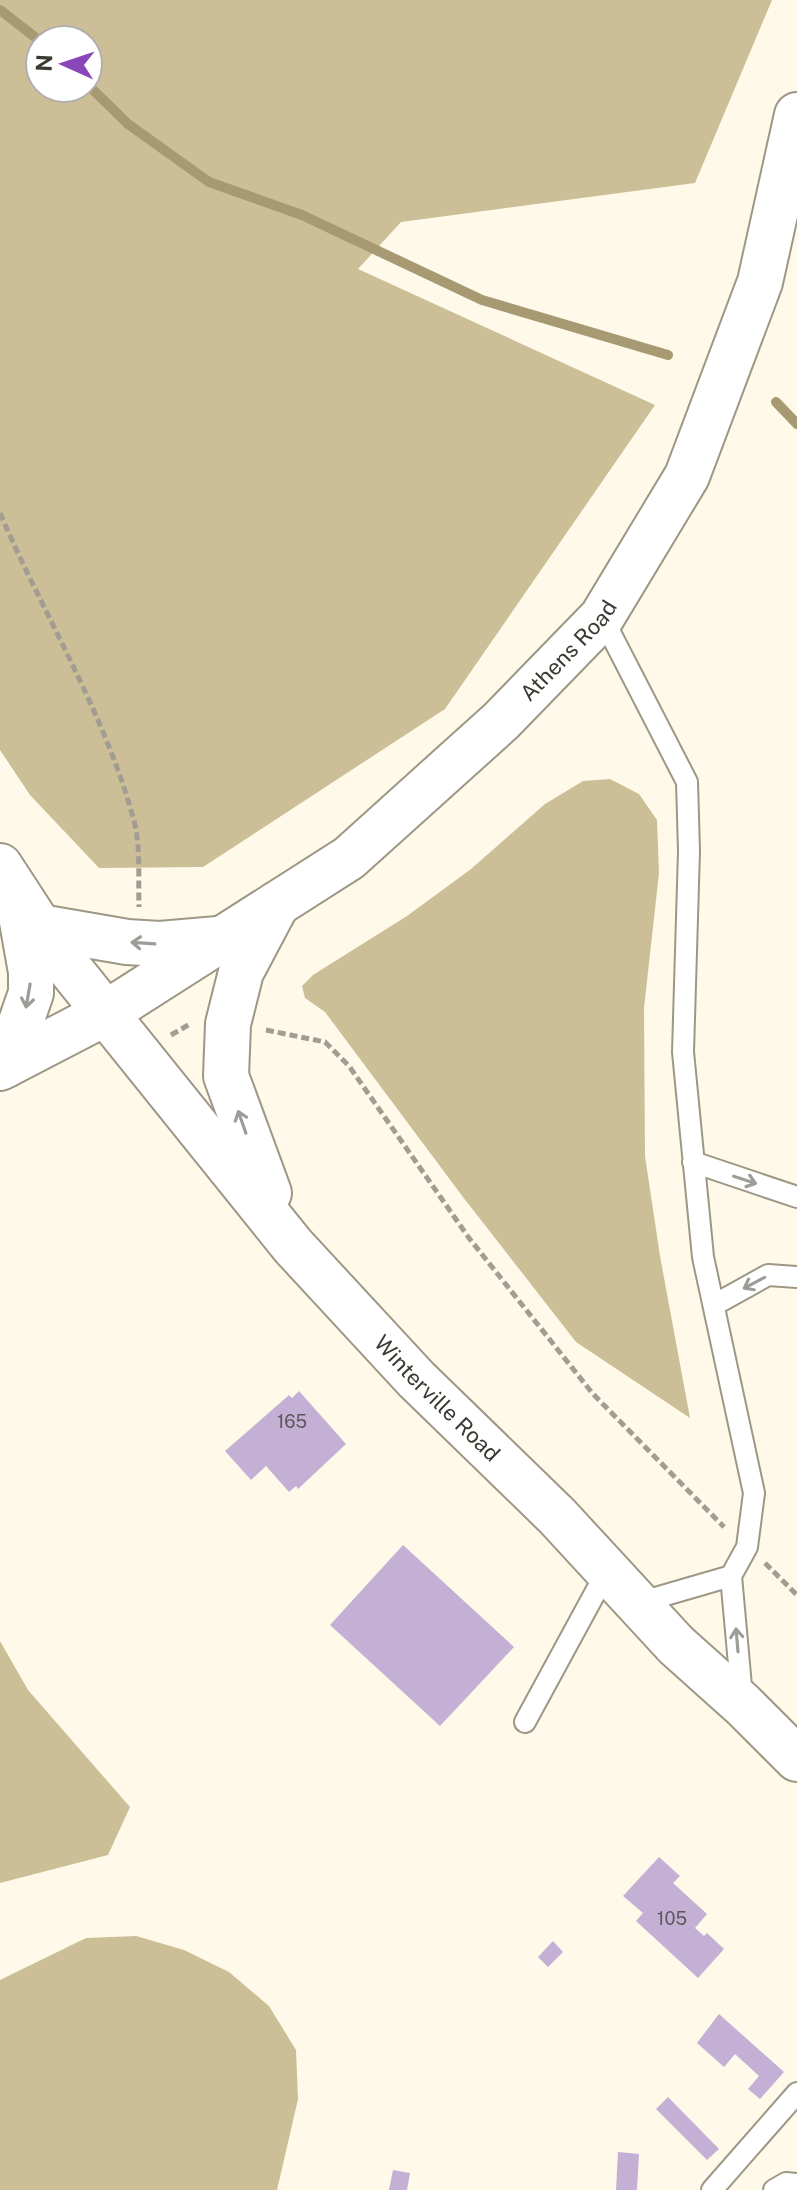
<svg xmlns="http://www.w3.org/2000/svg" width="797" height="2190" viewBox="0 0 797 2190" font-family="'Public Sans',sans-serif">
  <rect width="100%" height="100%" fill="#fef9e9"/>
  <path fill="#ccbe97" fill-rule="evenodd" d="M0,0H772L695,183L401,222L358,269L655,405L445,709L203,867L99,868L30,795L0,750ZM40,40H88V88H40Z
    M610,779L639,794L657,820L659,873L644,1008L645,1156L660,1256L690,1418L576,1342L463,1197L325,1012L305,998L302,986L313,975L407,916L471,869L545,804L583,781Z
    M0,1641L28,1690L130,1807L108,1855L0,1883Z
    M136,1936L184,1950L229,1972L269,2006L296,2050L298,2099L277,2190H0V1980L86,1938Z"/>
  <g fill="none" stroke-linecap="round" stroke-linejoin="round">
    <path stroke="#a79a73" stroke-width="10" d="M0,10L40,41
      M88,85L128,124L209,182L302,215L482,300L668,355
      M776,402L797,424"/>
  </g>
  <path fill="#c3b0d4" d="M299,1391L346,1444L298,1489L296,1486L289,1492L266,1466L251,1480L225,1451L289,1395L292,1398Z
    M403,1545L514,1647L440,1726L330,1625Z
    M659,1857L680,1876L673,1883L707,1914L695,1928L704,1936L707,1933L724,1949L698,1978L636,1921L643,1913L623,1896Z
    M553,1941L563,1952L548,1967L538,1957Z
    M719,2014L784,2072L760,2099L748,2089L759,2076L735,2054L724,2067L697,2043Z
    M668,2097L719,2149L707,2160L656,2109Z
    M618,2152L639,2154L637,2190H616Z
    M393,2170L410,2173L407,2190H389Z"/>
  <g fill="none" stroke-linecap="round" stroke-linejoin="round">
    <g stroke="#9e9785" stroke-width="24">
      <path id="service" d="M602,617L687,782L689,851L683,1052L703,1257L754,1493L747,1547L731,1576L742,1697
        M693,1162L797,1197
        M714,1305L768,1275L797,1277
        M638,1603L731,1576
        M525,1722L607,1571
        M712,2190L797,2093
        M774,2190L786,2183L797,2184"/>
    </g>
    <g stroke="#9e9785" stroke-width="48">
      <g id="tertiary">
        <path id="s1" d="M0,866L54,949L293,1246L416,1379L557,1516L676,1645L743,1705L797,1759"/>
        <path d="M40,927L127,942L160,944L218,939"/>
        <path d="M6,1065L31,993V972L20,910"/>
        <path id="s2" d="M0,1068L106,1013L349,858L501,721L602,617L687,476L760,282L797,115"/>
        <path d="M269,1193L226,1076L228,1024L241,972L277,904"/>
      </g>
    </g>
    <path stroke="#a19d91" stroke-width="5" stroke-dasharray="8 4" stroke-linecap="butt" d="M0,513C43,614 106,715 134,821C141,848 138,879 139,907
      M266,1030L325,1042L349,1066L469,1238L593,1394L724,1527
      M171,1035L190,1024
      M765,1563L797,1595"/>
    <use href="#service" stroke="#fff" stroke-width="20"/>
    <use href="#tertiary" stroke="#fff" stroke-width="44"/>
  </g>
  <defs><path id="oneway-shaft" d="M-6 0H5M1.5-3L5.5 0L1.5 3" fill="none" stroke-width="1.6" stroke-linecap="round" stroke-linejoin="round" transform="scale(2)"/></defs>
  <g stroke="#9e9c98">
    <use href="#oneway-shaft" transform="translate(143 943) rotate(-176)"/>
    <use href="#oneway-shaft" transform="translate(28 996) rotate(100)"/>
    <use href="#oneway-shaft" transform="translate(242 1122) rotate(-109)"/>
    <use href="#oneway-shaft" transform="translate(745 1180) rotate(18)"/>
    <use href="#oneway-shaft" transform="translate(754 1283) rotate(152)"/>
    <use href="#oneway-shaft" transform="translate(737 1640) rotate(-95)"/>
  </g>
  <g text-anchor="middle" dominant-baseline="central" stroke-width="8" stroke-linejoin="round" paint-order="stroke">
    <g font-size="18" fill="#5e575a">
      <text x="292" y="1421">165</text>
      <text x="672" y="1918">105</text>
    </g>
    <g font-size="22" fill="#3c3932" stroke="#fff">
      <text stroke="none"><textPath href="#s2" startOffset="710">Athens Road</textPath></text>
      <text stroke="none"><textPath href="#s1" startOffset="690">Winterville Road</textPath></text>
    </g>
  </g>
  <g transform="translate(64 64) rotate(273)"><circle r="38" fill="#ffffff" stroke="#b1b0ad" stroke-width="2"/>
  <path d="M0-6L14 30L0 20L-14 30Z" fill="#8a45b9"/>
  <text y="-12" font-size="22" font-weight="bold" text-anchor="middle" fill="#3c3932">N</text>
  </g>
</svg>
